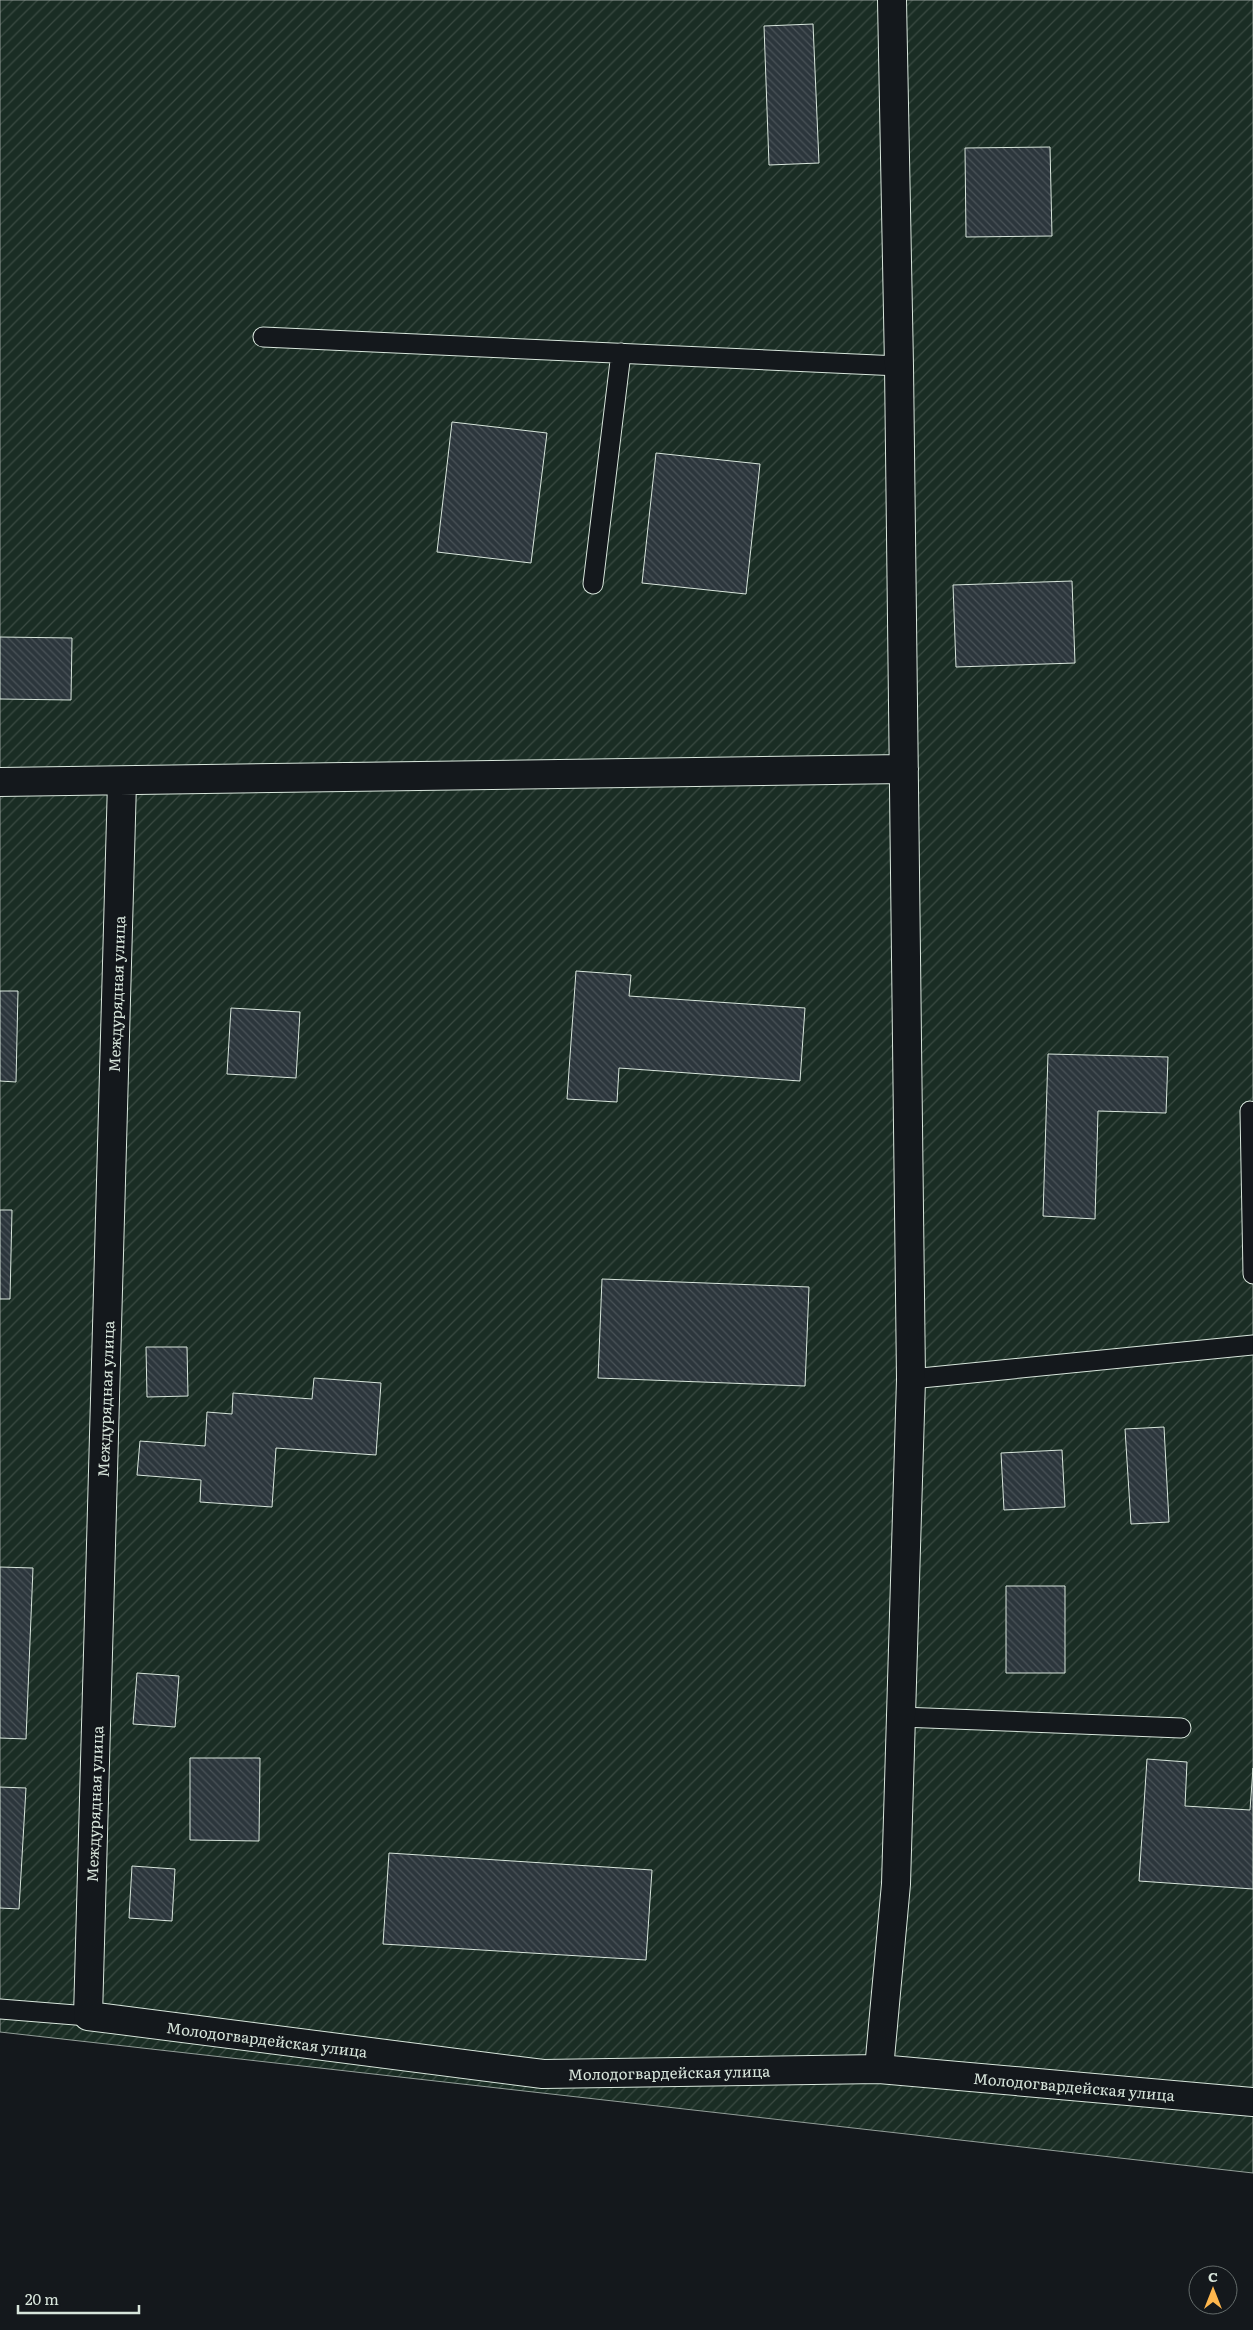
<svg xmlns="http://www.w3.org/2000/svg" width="1253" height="2330" viewBox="0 0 1253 2330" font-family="Literata,serif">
  <defs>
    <pattern id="garden-furrows" width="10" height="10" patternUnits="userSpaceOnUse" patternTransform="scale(1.25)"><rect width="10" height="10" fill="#1a2d24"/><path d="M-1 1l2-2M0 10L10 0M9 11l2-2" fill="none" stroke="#3b4b43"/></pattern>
    <pattern id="building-back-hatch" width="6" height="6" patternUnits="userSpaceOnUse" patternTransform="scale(1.25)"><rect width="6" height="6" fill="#2c363c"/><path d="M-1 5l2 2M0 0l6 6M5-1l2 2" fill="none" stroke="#4a5358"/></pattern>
  </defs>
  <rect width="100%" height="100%" fill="#14181c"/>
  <path fill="url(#garden-furrows)" stroke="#939e99" d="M0,0H1253V2173L0,2032Z"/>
  <path fill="url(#building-back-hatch)" stroke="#d8e6dc" d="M813,24L819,163L769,165L764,26Z
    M1050,147L1052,236L966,237L965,148Z
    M452,422L547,433L531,563L437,552Z
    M656,453L760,464L746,594L642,583Z
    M1072,581L1075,663L956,667L953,585Z
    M0,637L72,638L71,700L0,699Z
    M576,971L631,975L629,996L805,1008L800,1081L619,1068L617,1102L567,1099Z
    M0,991H18L16,1082L0,1081Z
    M231,1008L300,1012L296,1078L227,1074Z
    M1048,1054L1168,1057L1166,1113L1098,1111L1095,1219L1043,1216Z
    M0,1210H12L10,1299H0Z
    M602,1279L809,1287L805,1386L598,1378Z
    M146,1347H187L188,1396L147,1397Z
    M314,1378L381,1383L376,1455L276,1448L272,1507L200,1502L201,1480L137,1475L140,1441L205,1446L207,1412L232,1414L233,1393L312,1399Z
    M1164,1427L1169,1522L1131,1524L1125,1429Z
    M1062,1450L1065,1507L1004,1510L1001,1453Z
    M0,1567L33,1568L26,1739L0,1738Z
    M1006,1586H1065V1673H1006Z
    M137,1673L179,1676L175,1727L133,1724Z
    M190,1758H260L259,1841L190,1840Z
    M1147,1759L1187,1762L1185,1806L1250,1810L1253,1768V1889L1139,1881Z
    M0,1787L26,1788L19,1909L0,1908Z
    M389,1853L652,1870L646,1960L383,1944Z
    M132,1866L175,1869L172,1921L129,1918Z"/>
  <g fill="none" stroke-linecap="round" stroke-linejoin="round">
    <g stroke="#d8e6dc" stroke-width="21">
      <path id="service" d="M263,337L899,366
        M593,584L621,353
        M1250,1111L1253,1274
        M911,1379L1253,1345
        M901,1717L1181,1728
        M0,2009L88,2016"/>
    </g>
    <g stroke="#d8e6dc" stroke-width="30">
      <path id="minor" d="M0,782L904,769
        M122,782L88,2016L543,2074L879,2069L1253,2102
        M879,2069L896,1884L911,1379L899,366L892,0"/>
    </g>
    <use href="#service" stroke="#14181c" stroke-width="19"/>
    <use href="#minor" stroke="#14181c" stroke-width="28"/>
  </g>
  <g text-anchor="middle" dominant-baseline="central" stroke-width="4" stroke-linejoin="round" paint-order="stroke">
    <g font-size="15" fill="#d8e6dc" stroke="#14181c">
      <text transform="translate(116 994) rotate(-88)">Междурядная улица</text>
      <text transform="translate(105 1399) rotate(-88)">Междурядная улица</text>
      <text transform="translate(94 1804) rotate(-88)">Междурядная улица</text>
      <text transform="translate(267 2039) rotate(7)">Молодогвардейская улица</text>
      <text transform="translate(669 2072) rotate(-1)">Молодогвардейская улица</text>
      <text transform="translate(1074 2086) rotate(5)">Молодогвардейская улица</text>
    </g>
  </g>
  <g transform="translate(1213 2290)"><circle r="24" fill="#14181c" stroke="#626a69"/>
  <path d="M0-4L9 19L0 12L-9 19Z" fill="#ffb74d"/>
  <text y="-8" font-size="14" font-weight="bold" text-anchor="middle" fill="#d8e6dc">С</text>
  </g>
  <path d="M18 2305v8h121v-8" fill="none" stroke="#d8e6dc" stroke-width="2.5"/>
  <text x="25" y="2305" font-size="15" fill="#d8e6dc" stroke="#14181c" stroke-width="4" paint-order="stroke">20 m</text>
</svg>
